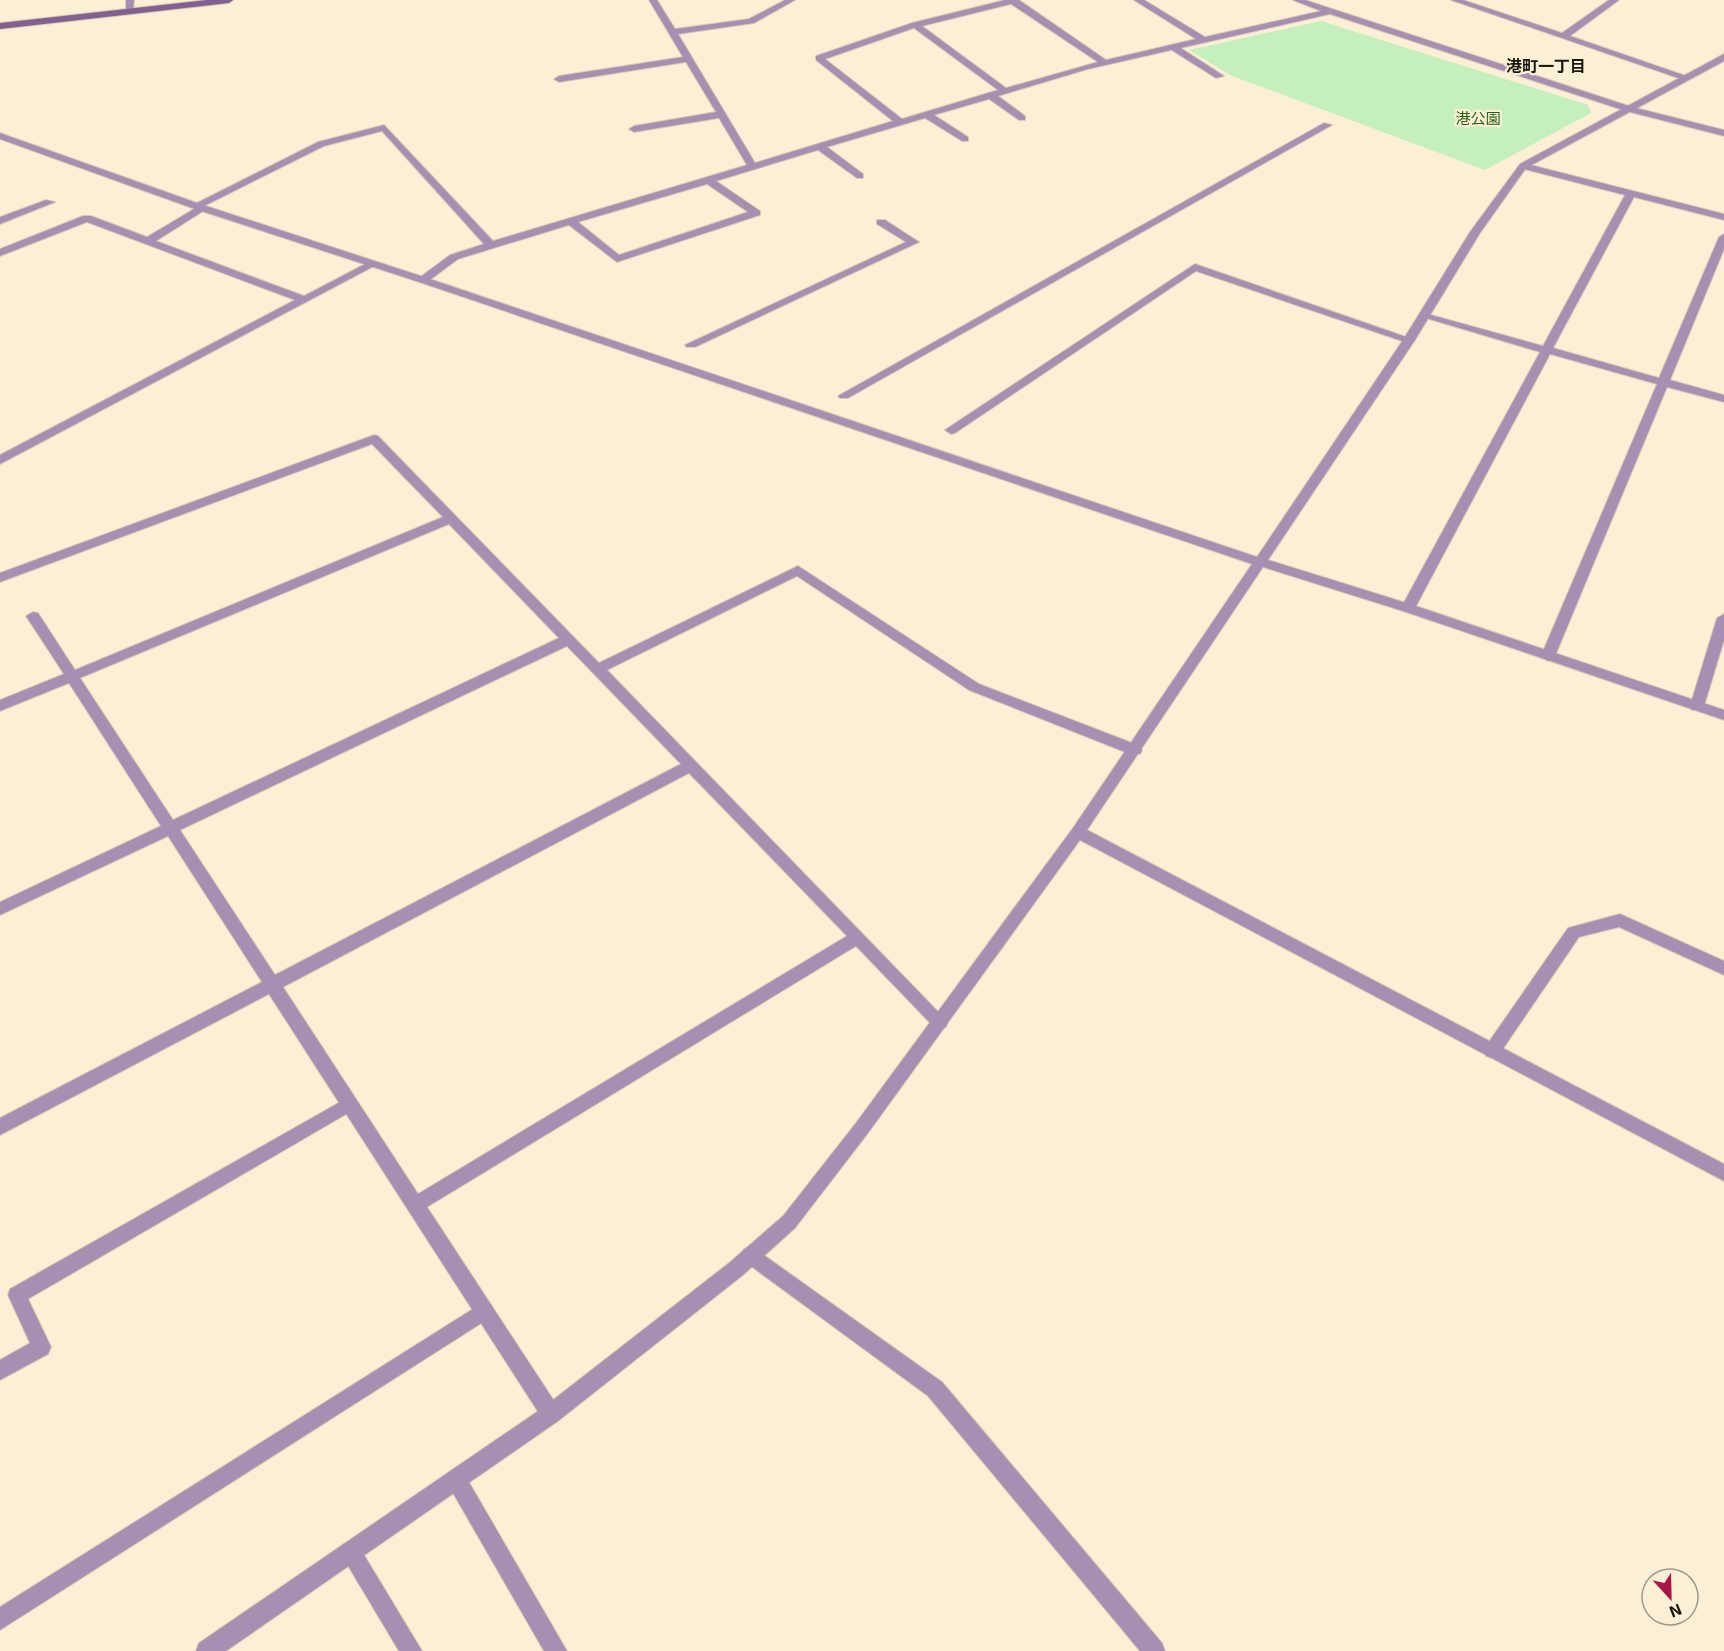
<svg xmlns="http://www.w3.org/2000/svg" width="1724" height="1651" viewBox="0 0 1724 1651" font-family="'Exo 2','Noto Sans JP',sans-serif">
  <rect width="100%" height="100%" fill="#fbf0d5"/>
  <path fill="#c5efbc" d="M1321,21L1588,105L1591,113L1485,170L1232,76L1189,50Z"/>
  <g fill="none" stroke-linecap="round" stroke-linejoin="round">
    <g stroke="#d7cdb5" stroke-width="2">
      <path id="service" d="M1451,0H1463L1562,33L1609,0H1619L1570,36L1692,78L1684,80Z
        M1170,45H1176L1224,76L1216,78L1170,49Z
        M46,200L55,202L0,224V217Z
        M199,206L208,208L156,241L304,296L369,262L378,264L0,464V455L295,300L87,222L0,256V249L83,216H91L147,237Z
        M877,220H885L919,242L695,347H687L685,345L906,242L877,224Z
        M374,435L378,436L412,471V477H404L372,444L0,582V573Z
        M1620,914L1724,961V975L1619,927L1579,937L1498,1056L1492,1058L1486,1056L1484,1051L1486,1046L1568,928Z
        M349,1097L355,1099L358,1104L355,1109L28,1299L51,1347L48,1354L0,1380V1360L30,1343L8,1295L10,1289Z
        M751,1246L942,1382L1162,1643L1165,1651H1140L928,1396L744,1261L742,1255L744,1249Z
        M484,1302L491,1305L493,1311L491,1317L0,1630V1607Z
        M456,1469L463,1472L567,1651H544L449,1486L446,1479L449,1472Z
        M351,1542L358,1545L422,1651H399L344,1559L341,1552L344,1545Z"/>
    </g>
    <g stroke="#d7cdb5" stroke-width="2">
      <path id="minor" d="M126,0H134L133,13L126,11Z
        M649,0H657L675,29L749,19L785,0H795L754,23L678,34L755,163L893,121L816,60V56L912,23L1005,0H1019L1106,60L1196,39L1134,0H1144L1205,37L1321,11L1293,0H1305L1632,107L1724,130V136L1626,111L1330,14L1088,69L998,96L1025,116V120H1019L989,99L934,115L968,137V141H962L925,118L827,147L863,174V178H857L818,150L716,181L760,211V215L617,262L569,225L458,259L427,282H419V278L450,255L484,244L382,131L324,146L200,208L191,206L318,142L384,125L493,241L747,165L719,118L634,132L629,129L634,126L716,112L686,62L559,82L554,79L559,76L683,57ZM1011,4L1098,62L1006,88L922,26ZM914,28L998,90L902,119L825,59ZM707,184L748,212L619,255L578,222Z
        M1324,123L1332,125L848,398H840L838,396Z
        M1523,163L1724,214V220L1634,197L1553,348L1659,378L1719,237L1724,234V249L1670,380L1724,395V402L1667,387L1555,656L1548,661L1541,656L1657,384L1550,354L1415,608L1408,612L1401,608L1540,352L1419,316L1424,313L1543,346L1625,195L1520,168V164Z
        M1195,264L1415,340L1413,342H1405L1196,271L955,433L951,434L945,430Z
        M408,470L412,471L599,663L798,566L979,684L1140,746L1142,750L1140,754H1130L969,690L797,576L607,670L948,1022L946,1027L940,1029L934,1027L856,946L427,1207L558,1407L561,1414L558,1421L551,1424L544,1421L269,994L0,1135V1118L262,982L168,836L0,915V902L161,826L69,683L0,711V700L64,674L26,616L33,612L38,613L75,670L443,517L404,477V471ZM449,524L559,638L173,820L80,678ZM567,646L681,764L275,975L180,830ZM689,773L847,936L418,1194L283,987Z
        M1724,614V640L1704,706L1702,710H1692L1690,706L1717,618Z"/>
    </g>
    <g stroke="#d7cdb5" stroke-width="2">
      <path id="tertiary" d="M1724,54V61L1526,168L1480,233L1415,340L1268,560L1413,605L1724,710V720L1403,611L1263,567L1087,830L1724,1164V1181L1080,840L868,1133L795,1228L743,1275L558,1421L226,1651H196L199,1643L544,1407L729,1263L783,1216L856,1123L1073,828L1252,564L419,282L192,208L0,139V133L200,204L427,278L1257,557L1403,340L1470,232L1520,164Z"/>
    </g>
    <g stroke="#d7cdb5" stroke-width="2">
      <path id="secondary" d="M207,0H233L229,3L0,29V23Z"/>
    </g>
    <use href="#service" fill="#a88fb1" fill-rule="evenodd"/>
    <use href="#minor" fill="#a88fb1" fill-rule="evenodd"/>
    <use href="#tertiary" fill="#a88fb1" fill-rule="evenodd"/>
    <use href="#secondary" fill="#845f91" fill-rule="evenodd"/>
  </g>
  <g text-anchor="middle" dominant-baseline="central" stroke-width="4.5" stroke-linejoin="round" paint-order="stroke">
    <g font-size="15" fill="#246215" stroke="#fbf0d5">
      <text x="1478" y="118">港公園</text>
    </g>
    <g font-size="16" font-weight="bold" fill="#1a160c" stroke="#fbf0d5">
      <text x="1546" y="65">港町一丁目</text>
    </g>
  </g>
  <g transform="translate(1670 1597) rotate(158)"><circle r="28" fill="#fbf0d5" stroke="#a19985" stroke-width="1.5"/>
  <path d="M0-4.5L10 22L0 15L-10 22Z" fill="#aa1548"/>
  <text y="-9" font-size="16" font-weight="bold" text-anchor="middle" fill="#1a160c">N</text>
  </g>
</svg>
